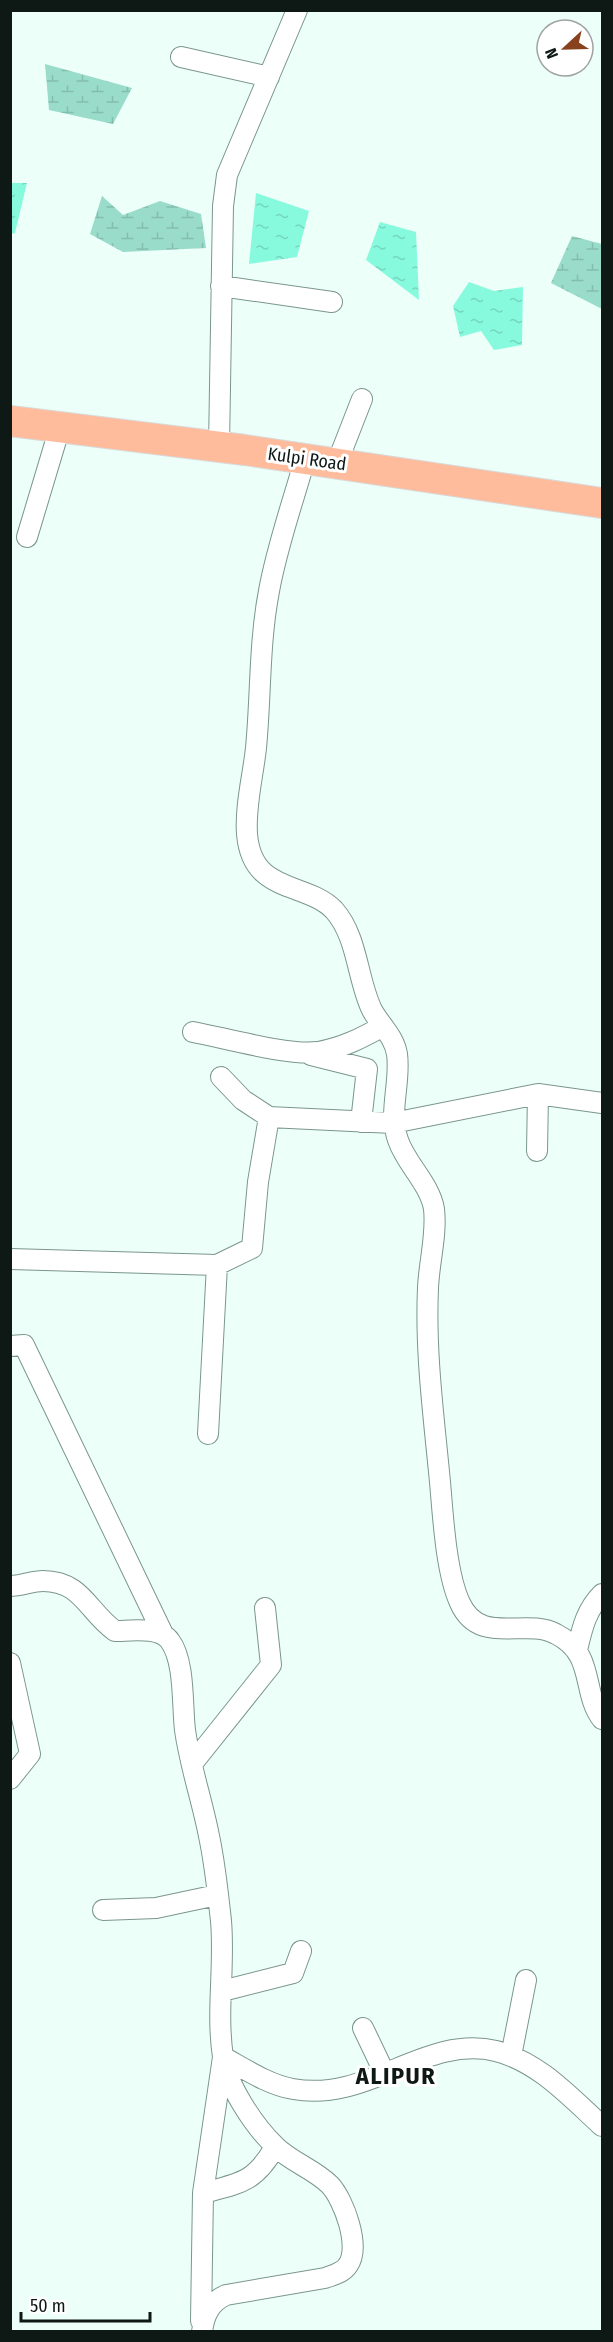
<svg xmlns="http://www.w3.org/2000/svg" width="613" height="2342" viewBox="0 0 613 2342" font-family="'Fira Sans Condensed',sans-serif">
  <defs>
    <pattern id="wetland-marsh" width="20" height="14" patternUnits="userSpaceOnUse" patternTransform="scale(1.5)"><rect width="20" height="14" fill="#9adcca"/><path d="M1 5h8M5 5V1M11 12h8M15 12V8" fill="none" stroke="#84bcad"/></pattern>
    <pattern id="water-ripples" width="26" height="14" patternUnits="userSpaceOnUse" patternTransform="scale(1.5)"><rect width="26" height="14" fill="#87fadd"/><path d="M2 4q2-2 4 0t4 0M15 11q2-2 4 0t4 0" fill="none" stroke="#73d6bd"/></pattern>
  </defs>
  <rect width="100%" height="100%" fill="#edfff9"/>
  <path fill="url(#wetland-marsh)" d="M45,64L132,88L113,124L49,110Z
    M102,196L123,215L160,201L201,214L206,248L123,252L90,234Z
    M572,236L602,244V309L551,283Z"/>
  <path fill="url(#water-ripples)" d="M10,183H27L15,233L11,234Z
    M256,193L309,211L297,257L249,264Z
    M380,222L416,232L419,300L366,260Z
    M469,282L494,291L523,287L522,345L494,350L481,331L460,337L453,306Z"/>
  <g fill="none" stroke-linecap="round" stroke-linejoin="round">
    <g stroke="#7a968e" stroke-width="22">
      <path id="minor" d="M181,57L269,77
        M221,286L332,302
        M219,447L223,206L227,175L297,10
        M305,459C293,502 277,546 269,591C259,643 261,696 256,748C253,776 245,806 247,834C252,895 306,881 334,910C358,937 357,979 372,1010C380,1025 394,1036 397,1054C401,1083 388,1111 398,1140C406,1164 430,1184 434,1209C437,1235 429,1262 428,1288C425,1353 434,1418 440,1482C443,1516 446,1573 460,1603C480,1647 525,1617 556,1634C596,1654 581,1691 602,1719
        M337,463L362,399
        M27,537L60,427
        M193,1032C225,1038 289,1056 318,1052C342,1048 362,1038 383,1026
        M311,1055L367,1069L361,1122
        M221,1077L243,1100L269,1117
        M537,1151L538,1094
        M10,1259L217,1265L252,1248L258,1182L269,1117L393,1123L538,1094L602,1103
        M10,1346L24,1345L163,1634
        M208,1434L217,1265
        M10,1586C21,1586 32,1581 43,1581C82,1581 88,1612 115,1631C130,1631 160,1626 170,1641C185,1661 182,1705 185,1730C190,1766 202,1800 209,1836C215,1864 218,1893 221,1921C225,1966 216,2012 223,2057C227,2085 254,2126 275,2146C291,2162 314,2169 330,2185C344,2200 361,2247 348,2265C343,2273 333,2275 325,2278L226,2295C210,2302 204,2315 202,2332
        M577,1650C582,1629 586,1610 602,1594
        M10,1663L30,1754L10,1779
        M192,1764L271,1665L265,1608
        M103,1910L156,1908L217,1895
        M222,1991L293,1973L301,1951
        M363,2028L385,2074
        M511,2056L526,1980
        M203,2193C241,2183 255,2182 275,2147
        M201,2321L203,2193L223,2057C245,2069 269,2085 293,2089C369,2103 425,2034 496,2051C539,2062 570,2097 602,2126"/>
    </g>
    <g stroke="#d8dada" stroke-width="32">
      <path id="primary" d="M10,421L245,450L602,503"/>
    </g>
    <use href="#minor" stroke="#fff" stroke-width="20"/>
    <use href="#primary" stroke="#febc9c" stroke-width="30"/>
  </g>
  <g text-anchor="middle" dominant-baseline="central" stroke-width="6" stroke-linejoin="round" paint-order="stroke">
    <g font-size="18" fill="#0e1916" stroke="#fff">
      <text transform="translate(307 459) rotate(8)">Kulpi Road</text>
    </g>
    <g font-size="24" font-weight="bold" letter-spacing="1.5" fill="#0e1916" stroke="#fff">
      <text x="396" y="2076">ALIPUR</text>
    </g>
  </g>
  <rect width="613" height="2342" fill="none" stroke="#0e1916" stroke-width="24"/>
  <g transform="translate(565 48) rotate(248)"><circle r="28" fill="#ffffff" stroke="#9fa3a2" stroke-width="1.5"/>
  <path d="M0-4.5L10 22L0 15L-10 22Z" fill="#87411c"/>
  <text y="-9" font-size="16" font-weight="bold" text-anchor="middle" fill="#0e1916">N</text>
  </g>
  <path d="M21 2312v9h129v-9" fill="none" stroke="#0e1916" stroke-width="3"/>
  <text x="30" y="2312" font-size="18" fill="#0e1916" stroke="#ffffff" stroke-width="4.5" paint-order="stroke">50 m</text>
</svg>
